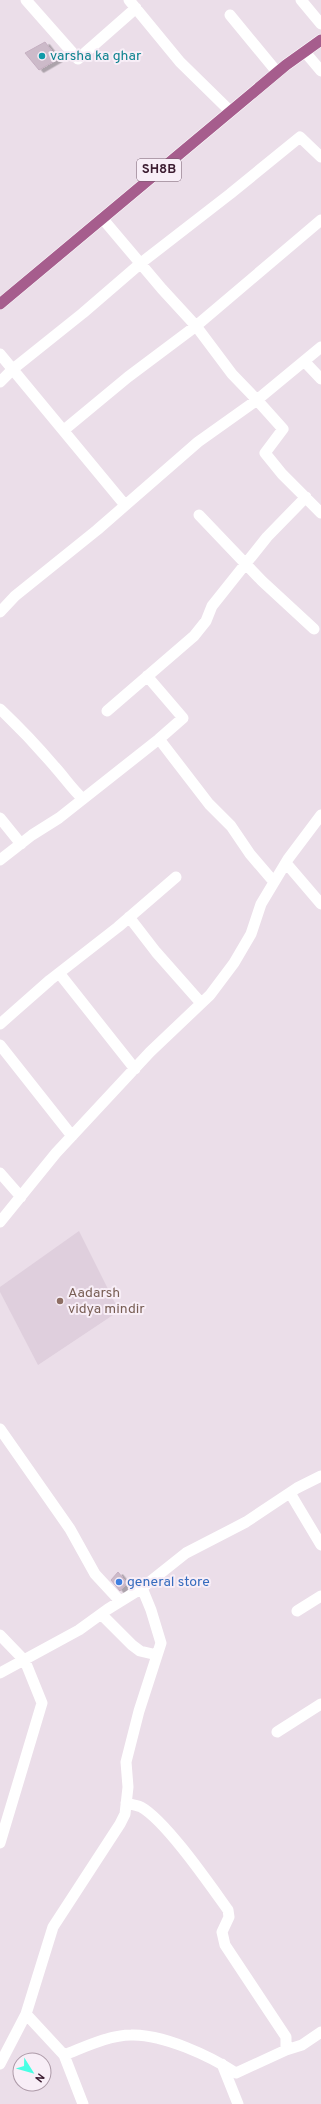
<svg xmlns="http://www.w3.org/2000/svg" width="321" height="2104" viewBox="0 0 321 2104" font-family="Overpass,sans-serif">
  <defs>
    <filter id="shadow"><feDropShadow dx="4.5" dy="2.5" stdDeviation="0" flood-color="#0004"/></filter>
  </defs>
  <rect width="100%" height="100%" fill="#ebdee9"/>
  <path fill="#dfcfdd" d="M79,1231L119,1311L38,1365L0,1292V1287Z"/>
  <path fill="#ccbac9" stroke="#c5afc1" filter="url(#shadow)" d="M45,42L58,59L39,70L25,53Z
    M118,1572L127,1583L120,1591L111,1580Z"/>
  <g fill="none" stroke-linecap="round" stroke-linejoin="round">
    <g stroke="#fff" stroke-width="12">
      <path id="primary" d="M0,304L286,65L321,40"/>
    </g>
    <path stroke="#fff" stroke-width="11" d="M26,0L78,59L136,8
      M129,0L180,62L230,111
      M301,0L321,24
      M230,15L277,72
      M305,52L321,71
      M102,218L162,289L196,326L321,220
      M0,354L125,505
      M304,361L321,379
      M0,382L13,369L83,313L141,263L230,194L300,137L321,157
      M64,430L128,377L196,326L232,374L257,400L321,347
      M199,515L262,581L314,629
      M0,612L15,596L97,530L198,442L257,400L283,429L265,453L282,474L321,513
      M147,676L183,718L159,739
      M0,709C19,727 38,747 55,767C65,778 72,789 83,799
      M107,711L194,636L206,621L212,606L267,537L306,497
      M0,818L21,844
      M0,860L32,835L59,818L159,739L209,804L231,826L250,854L274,882
      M286,863L321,904
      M129,917L156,952L201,1003
      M59,973L135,1069
      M0,1024L50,980L118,927L176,877
      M0,1045L72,1136
      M0,1173L21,1197
      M0,1222L56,1153L150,1052L210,995L234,963L251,934L261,904L288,859L321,815
      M0,1429L70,1529L95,1574L120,1601
      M290,1493L321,1545
      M297,1611L321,1596
      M101,1614L132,1645L140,1651L157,1655
      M0,1635L25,1661L42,1703L0,1843
      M0,1673L79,1630L108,1609L142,1588L186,1553L246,1522L297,1488L321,1476
      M277,1732L321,1704
      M26,2014L53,1927L120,1824L125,1814L128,1787L126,1762L139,1711L161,1643L151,1610L142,1588
      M286,2050L302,2045L321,2032
      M64,2055C85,2047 109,2035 131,2035C163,2034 210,2056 236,2073L286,2050V2037L225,1945L222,1932L229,1917L228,1910C210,1885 166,1821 141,1807C136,1805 130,1804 126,1803
      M0,2064L26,2014L64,2055L83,2104
      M222,2064L238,2104"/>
    <use href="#primary" stroke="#a65d8d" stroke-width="11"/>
  </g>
  <circle fill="#0f9aa8" stroke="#f8eef7" stroke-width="1.5" cx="42" cy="56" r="4"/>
  <circle fill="#8d6e63" stroke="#f8eef7" stroke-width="1.5" cx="60" cy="1301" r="4"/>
  <circle fill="#3f7fe0" stroke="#f8eef7" stroke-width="1.5" cx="119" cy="1582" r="4"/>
  <g text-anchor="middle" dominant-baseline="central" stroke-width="4" stroke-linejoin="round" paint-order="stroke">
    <rect fill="#f8eef7" stroke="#755c6d" stroke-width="1" x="137" y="159" width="44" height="22" rx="3"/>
    <g font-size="13" font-weight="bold" fill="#3d1d32">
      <text x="159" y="170">SH8B</text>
    </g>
    <g font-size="14" fill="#0d838f" stroke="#f8eef7" text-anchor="start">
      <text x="50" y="56">varsha ka ghar</text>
    </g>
    <g font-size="14" fill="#785e54" stroke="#f8eef7" text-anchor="start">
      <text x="68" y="1293">Aadarsh<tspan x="68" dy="16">vidya mindir</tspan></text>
    </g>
    <g font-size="14" fill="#366cbe" stroke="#f8eef7" text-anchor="start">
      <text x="127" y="1582">general store</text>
    </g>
  </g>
  <g transform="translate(32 2072) rotate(127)"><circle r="19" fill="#f8eef7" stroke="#ad9aa8"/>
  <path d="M0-3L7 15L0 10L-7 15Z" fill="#48ffe4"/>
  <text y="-6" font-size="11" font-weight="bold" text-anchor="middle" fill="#3d1d32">N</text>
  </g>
</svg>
